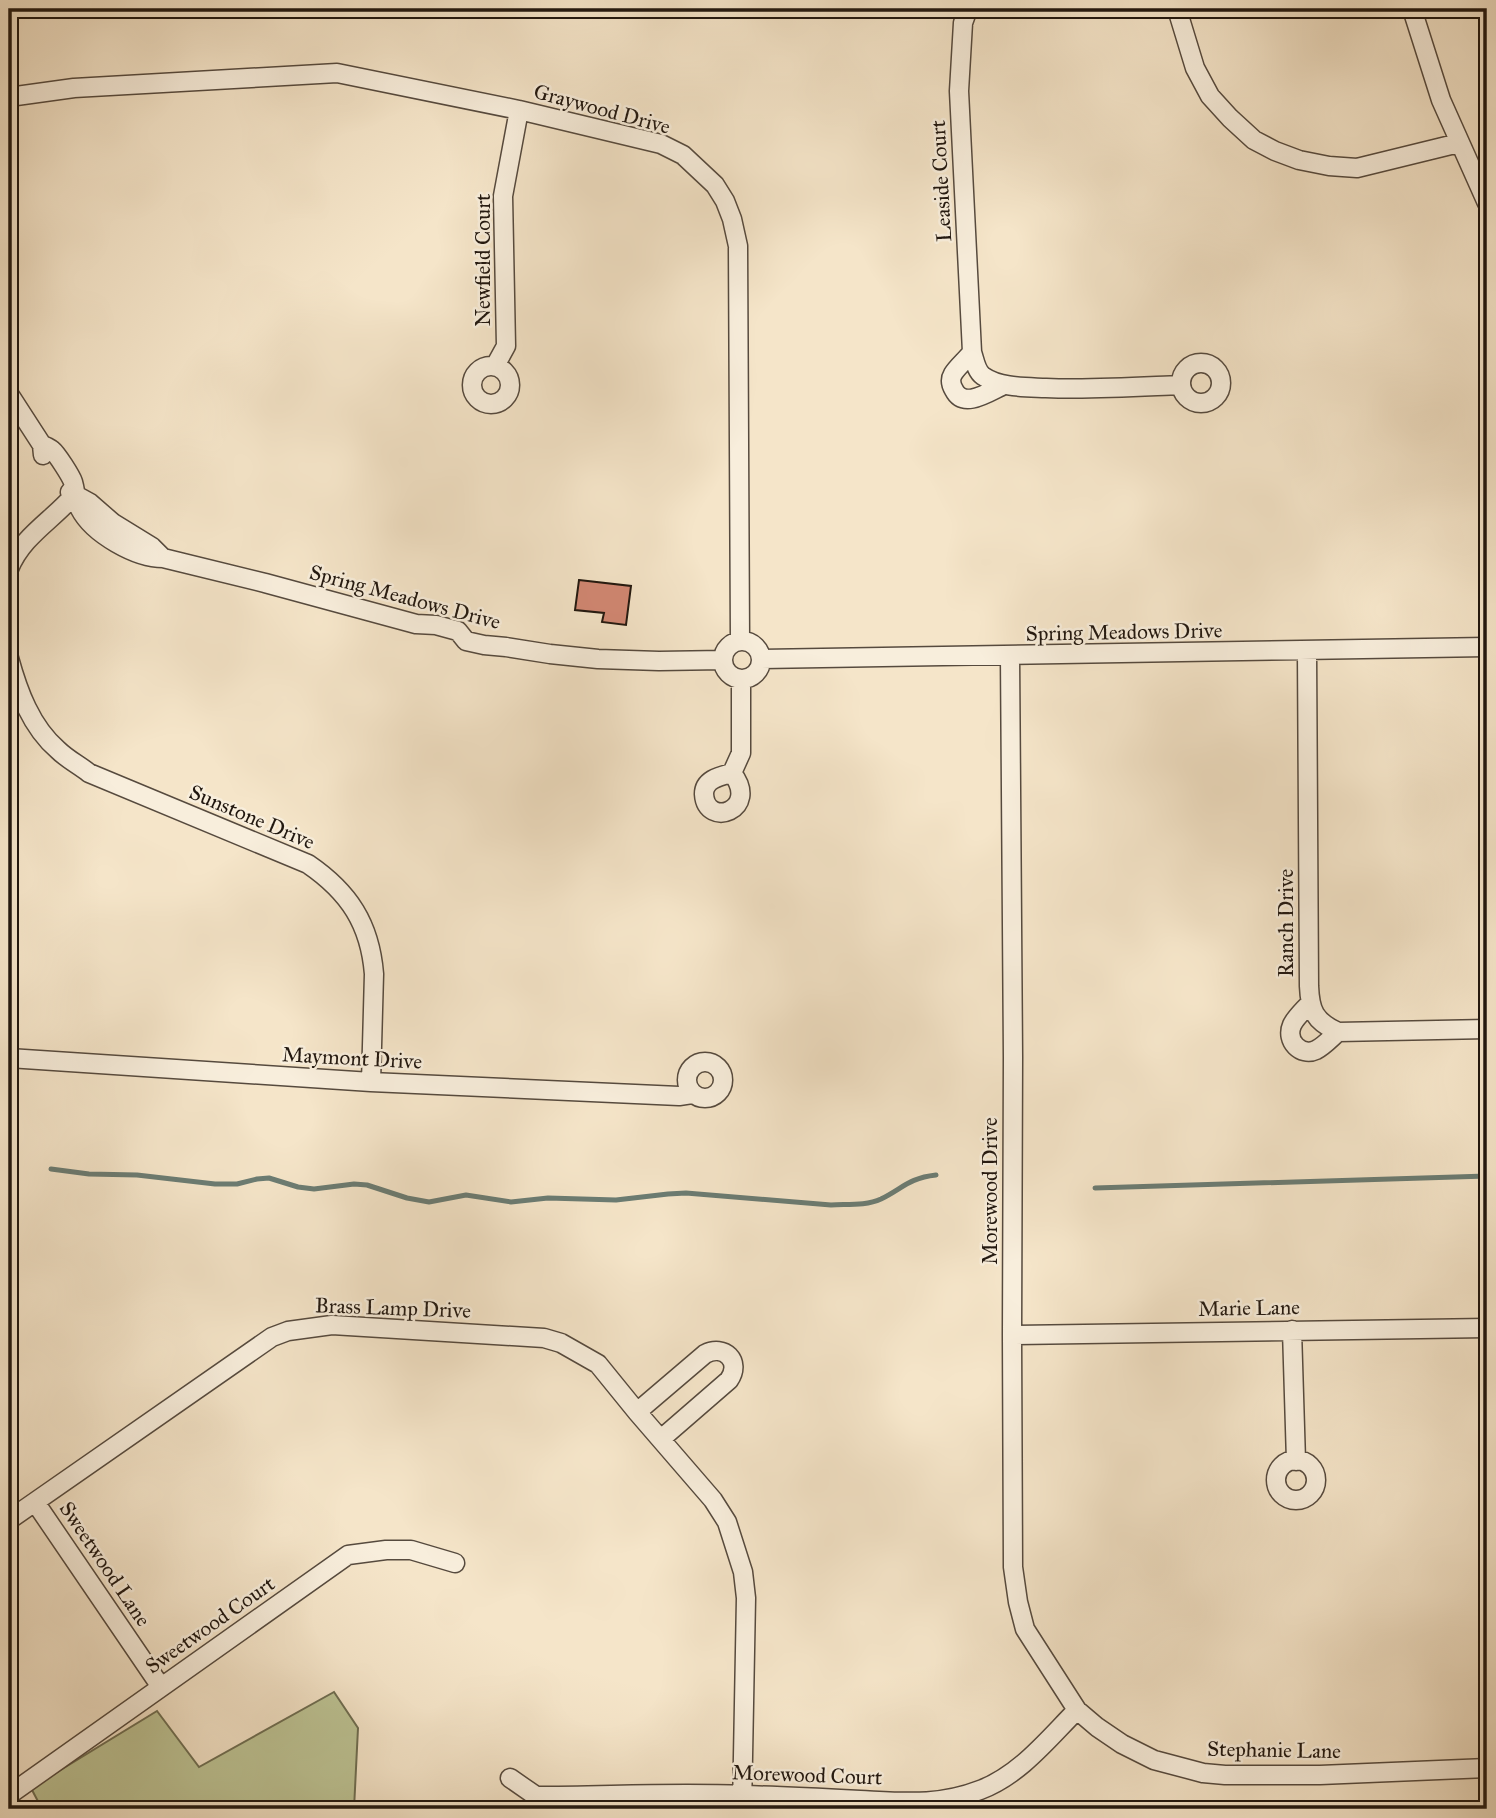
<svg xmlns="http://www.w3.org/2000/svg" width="1496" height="1818" viewBox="0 0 1496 1818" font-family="'IM FELL Great Primer',serif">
  <rect width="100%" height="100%" fill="#f5e5c9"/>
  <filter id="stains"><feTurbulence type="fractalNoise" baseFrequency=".00286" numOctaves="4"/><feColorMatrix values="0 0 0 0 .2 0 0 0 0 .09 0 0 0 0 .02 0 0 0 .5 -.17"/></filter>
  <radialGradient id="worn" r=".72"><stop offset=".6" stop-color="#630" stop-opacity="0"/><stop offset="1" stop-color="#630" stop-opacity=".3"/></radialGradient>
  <path fill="#bdc495" stroke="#6f6e52" stroke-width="2" d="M334,1692L358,1728L354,1809H42L31,1788L157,1711L199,1767Z"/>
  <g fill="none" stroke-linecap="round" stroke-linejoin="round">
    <path stroke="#6b7c73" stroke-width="5" d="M51,1169L89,1174L137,1175L215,1184H237L257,1179L269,1178L298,1187L314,1189L354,1184L367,1185L407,1198L429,1202L466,1195L511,1202L548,1198L616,1200L668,1194L686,1193L831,1205C847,1204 866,1206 881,1199C903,1188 909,1178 936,1175
      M1095,1188L1487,1176"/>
  </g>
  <path fill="#d38874" stroke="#21170f" stroke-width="2" d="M579,580L631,586L626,625L602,622L604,613L575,610Z"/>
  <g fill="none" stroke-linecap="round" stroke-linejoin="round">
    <g stroke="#564a3e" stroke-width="21">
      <path id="street" d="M968,9L963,23L959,91L972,352C975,361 976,371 983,376C1000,388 1026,387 1046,388C1091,390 1135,387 1180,385
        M1177,9L1195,68L1210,96L1230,118L1254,140L1275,151L1299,160L1329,166L1357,168L1459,143
        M1412,9L1441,100L1487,203
        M9,97L74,88L337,73L519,110L661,144L683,155L715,185L725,201L732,219L738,246L740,641
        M972,352C967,359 957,367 953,374C950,379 951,385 954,390C964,410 990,391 1004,385
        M1181 383a20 20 0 1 1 40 0a20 20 0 1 1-40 0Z
        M495,366L506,346L503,196L519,110
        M472 385a19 19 0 1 1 38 0a19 19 0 1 1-38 0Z
        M9,394L42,445L43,455
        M42,445C44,445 51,449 52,450C57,454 71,476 73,482C76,492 75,500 80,509C93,534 136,558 163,558L265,583L416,624L436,625L458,631L466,641L484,645L506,647L550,654L598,659L659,661L723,660
        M70,492L90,503L113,523L152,547L163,558
        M9,569C22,536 53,520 74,495
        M723 660a19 19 0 1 1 38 0a19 19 0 1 1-38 0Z
        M1307,652L1309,986C1310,1010 1314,1021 1338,1032L1487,1029
        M1010,656L1013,1057L1012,1335L1013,1567L1018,1602L1025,1629L1077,1710L1097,1727L1122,1744L1154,1760L1203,1773L1225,1775H1320L1487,1768
        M9,658C18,691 31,727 58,750C67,759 79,765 89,773L308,864C349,892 370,924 374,974L371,1082
        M761,659L1487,647
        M732,773C721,776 704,779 704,794C706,829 761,810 732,773L741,753V679
        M1310,1003C1304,1010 1295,1018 1292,1025C1285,1041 1301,1057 1316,1050C1324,1046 1331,1038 1338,1032
        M9,1058L371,1082L679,1096L692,1094
        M687 1080a18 18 0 1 1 36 0a18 18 0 1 1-36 0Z
        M1292,1330L1296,1461
        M1012,1335L1487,1328
        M637,1412L705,1354C724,1344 742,1361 729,1380L661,1439
        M1276 1480a20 20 0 1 1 40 0a20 20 0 1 1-40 0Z
        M35,1502L161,1687
        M9,1520L272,1337L288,1331L332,1325L544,1338L561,1343L598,1364L637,1412L713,1500L727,1522L743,1572L746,1598L742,1809
        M510,1778L536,1796C605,1796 674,1792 743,1795C782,1796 821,1798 860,1800C903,1802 939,1806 980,1790C1020,1775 1048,1739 1077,1710
        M9,1795L348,1555L386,1550H411L455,1563"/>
    </g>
    <use href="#street" stroke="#f8eedc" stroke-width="18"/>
  </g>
  <g text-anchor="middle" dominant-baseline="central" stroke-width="5" stroke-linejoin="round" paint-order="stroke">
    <g font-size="21" fill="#21170f" stroke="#f8eedc">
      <text transform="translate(602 109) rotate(15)">Graywood Drive</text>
      <text transform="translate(941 181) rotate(-93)">Leaside Court</text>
      <text transform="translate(483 260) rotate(-90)">Newfield Court</text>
      <text transform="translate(405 597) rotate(15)">Spring Meadows Drive</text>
      <text transform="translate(1124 632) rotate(-1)">Spring Meadows Drive</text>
      <text transform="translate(252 817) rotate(23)">Sunstone Drive</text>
      <text transform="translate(1286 923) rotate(-90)">Ranch Drive</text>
      <text transform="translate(352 1058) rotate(3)">Maymont Drive</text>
      <text transform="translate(990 1191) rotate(-90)">Morewood Drive</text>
      <text transform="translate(393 1308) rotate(2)">Brass Lamp Drive</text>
      <text transform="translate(1249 1308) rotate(-1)">Marie Lane</text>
      <text transform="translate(105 1564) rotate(56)">Sweetwood Lane</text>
      <text transform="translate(210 1625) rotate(-35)">Sweetwood Court</text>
      <text transform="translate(1274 1750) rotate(1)">Stephanie Lane</text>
      <text transform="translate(807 1775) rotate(2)">Morewood Court</text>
    </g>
  </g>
  <rect width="1496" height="1818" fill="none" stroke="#f5e5c9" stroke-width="35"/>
  <rect x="10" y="10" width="1475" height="1797" fill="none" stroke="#21170f" stroke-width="3.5"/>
  <rect x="18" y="18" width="1461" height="1783" fill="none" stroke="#21170f" stroke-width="2"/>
  <rect width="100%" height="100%" filter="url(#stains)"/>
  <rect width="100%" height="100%" fill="url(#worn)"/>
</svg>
